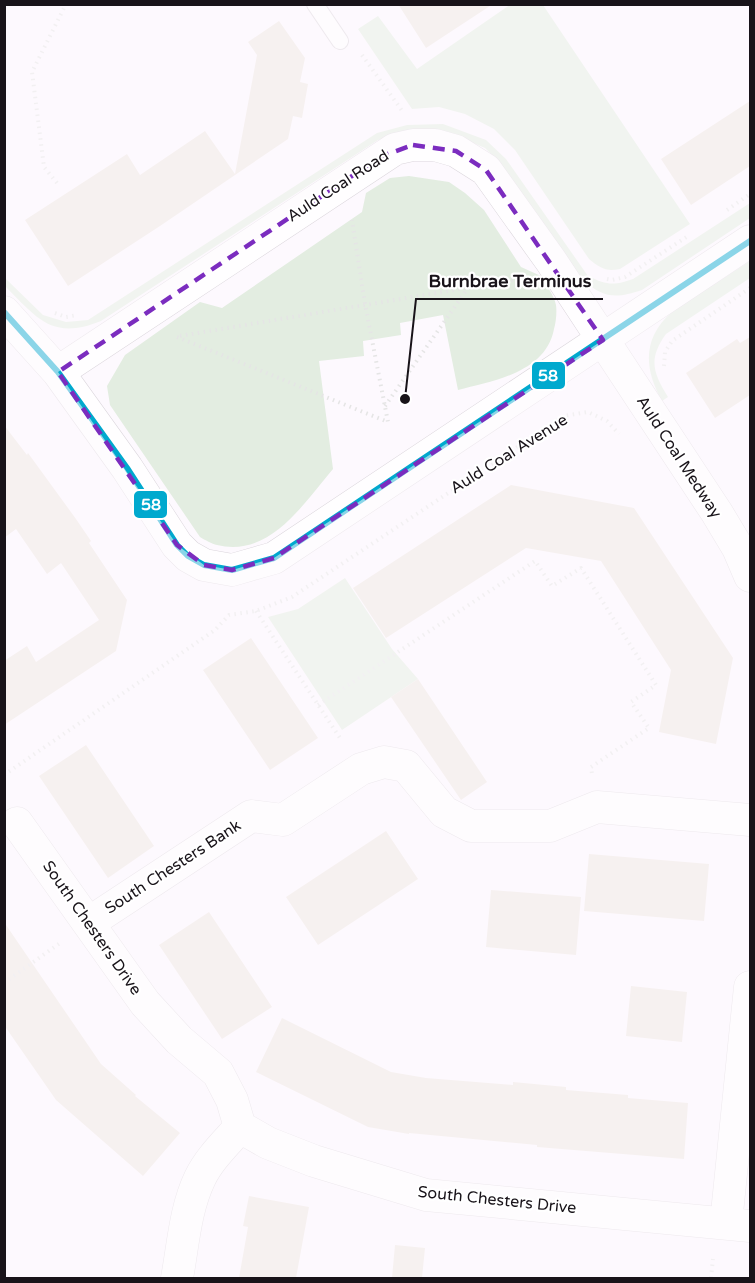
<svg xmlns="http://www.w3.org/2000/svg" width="755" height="1283" viewBox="0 0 755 1283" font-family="'Varela Round',sans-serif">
  <rect width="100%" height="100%" fill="#fdf9fe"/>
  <path fill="#e3ede1" d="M511,4L543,5L690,224L620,269C606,272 600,268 589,259L515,150L494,129L465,114L439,107L412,109L358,29L378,16L417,69Z
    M443,124L486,140L506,159L588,276C607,285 613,286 633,279L750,203V218L642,290C616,299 603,298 583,280L501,164L485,148L464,139L407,132L378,140L101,321C52,341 37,318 5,286L4,277L43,315L66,322L88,320L377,133L407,125Z
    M409,176L449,182L465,193L484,210L521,267L541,276C546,285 554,295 556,305C557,312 556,322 554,329C546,372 494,381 458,390L443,315L400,323L401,335L363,341L364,356L319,361L333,469C304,503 270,558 217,545C212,544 205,540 200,537L110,405L107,386L125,355L200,302L222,308L362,212L366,193L390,178Z
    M750,261V278L666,334C648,359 653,373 668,397L662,401C644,369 642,338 672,312C679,305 690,300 699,294C716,283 733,272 750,261Z
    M345,578L392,649L418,679L342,730L268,617L298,609Z"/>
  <path fill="#eee6e1" d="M398,4H493L426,48Z
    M279,21L305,58L300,82L308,84L302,118L293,116L288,139L160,226L68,286L25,220L127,154L140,175L205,131L235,174L257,55L248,42Z
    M750,101V166L691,205L661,159Z
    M750,337V395L715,418L686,373L737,339L740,343Z
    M4,425L27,455L28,453L76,519L91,541L89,543L127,600L116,651L4,725V661L27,646L36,662L99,620L61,563L47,574L16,529L4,538Z
    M511,485L634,508L733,658L716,744L659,732L671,670L601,561L526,548L386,638L353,588Z
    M251,638L318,738L270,770L203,670Z
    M418,679L487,782L461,800L391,697Z
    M86,745L154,846L108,878L39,776Z
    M386,831L418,879L318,945L286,897Z
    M589,854L709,864L704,921L584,911Z
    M491,890L581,897L576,955L486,947Z
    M209,912L272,1007L222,1039L159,945Z
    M4,922L101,1064L136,1095L135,1096L180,1133L143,1176L56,1100L4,1025Z
    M631,986L687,992L682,1042L626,1036Z
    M282,1018L391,1072L426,1078L513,1085V1082L566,1087V1090L628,1095V1098L688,1103L684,1159L537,1147V1145L409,1133V1134L368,1127L256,1072Z
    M249,1196L309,1207L296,1278H239L248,1227L243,1226Z
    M395,1245L425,1248L422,1278H392Z"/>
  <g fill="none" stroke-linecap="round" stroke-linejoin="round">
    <g stroke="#dbd6dc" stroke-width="18">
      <path id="service" d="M315,4L340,41"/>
    </g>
    <g stroke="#dbd6dc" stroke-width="33">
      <path id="minor" d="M4,312L58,372L127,468L177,545L188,556L204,565L232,570L274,558L750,241
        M58,372L395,149L413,145H435L456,151L486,170L551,261L717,513L738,548L750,576
        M17,823L145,1003L179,1040L218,1073L232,1100L240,1127L268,1143L314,1161L426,1195L750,1226
        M90,922L251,816L283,820L361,769L384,762L406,766L444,812L471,826H550L597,807L750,820
        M726,1223L750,987
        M177,1278C183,1246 185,1209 200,1178C209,1159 226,1143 240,1127"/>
    </g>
    <path stroke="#e5e5e5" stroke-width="4" stroke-dasharray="1.5 4.5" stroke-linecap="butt" d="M362,55L403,112
      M57,183L44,167L32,72L66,4
      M727,210L750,194
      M607,279L612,280L625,277L688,236
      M55,313L66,317L77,315
      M180,336L519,279
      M177,337L388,422L365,304L352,220
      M664,366L665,352L672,341L750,288
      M385,406L468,288
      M256,611L342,741
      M318,705L535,561L552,586L581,568L656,685L631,702L649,728L591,767L592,774
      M4,775L215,630L229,615L256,611L292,597L564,416L588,412L607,421L619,434
      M4,983L60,943
      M711,1278L713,1259"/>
    <use href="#service" stroke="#fffeff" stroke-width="16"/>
    <use href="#minor" stroke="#fffeff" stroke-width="32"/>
    <g stroke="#fff" stroke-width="10">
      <path id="bus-1" d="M4,312L58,372L127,468L177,545L188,556L204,565L232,570L274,558L750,241"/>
    </g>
    <use href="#bus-1" stroke="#00a9ce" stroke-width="6"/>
  </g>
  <path d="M0 0H755V1283H0ZM413,145L456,151L486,170L603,340L274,558L232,570L204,565L177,545L58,372L382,156Z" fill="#fdf9fe" fill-opacity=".55" fill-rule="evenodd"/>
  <path fill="none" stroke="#7b2cbf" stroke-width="4.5" stroke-dasharray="12 8" stroke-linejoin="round" d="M413,145L456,151L486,170L603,340L274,558L232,570L204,565L177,545L58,372L382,156Z"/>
  <g text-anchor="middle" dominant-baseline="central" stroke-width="4.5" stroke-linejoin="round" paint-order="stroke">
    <g font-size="16" fill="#181319" stroke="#fff">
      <text transform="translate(338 186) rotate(-33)">Auld Coal Road</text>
      <text transform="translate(509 454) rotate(-32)">Auld Coal Avenue</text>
      <text transform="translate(679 457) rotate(57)">Auld Coal Medway</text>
      <text transform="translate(173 867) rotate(-33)">South Chesters Bank</text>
      <text transform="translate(92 928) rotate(55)">South Chesters Drive</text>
      <text transform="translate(497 1200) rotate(6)">South Chesters Drive</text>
    </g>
  </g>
  <path fill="none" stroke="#181319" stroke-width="2" d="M405 399L416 299H603"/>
  <circle fill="#181319" stroke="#fff" stroke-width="2" cx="405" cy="399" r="6"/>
  <g font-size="18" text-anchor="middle" font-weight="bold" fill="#181319" stroke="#fff" stroke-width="4.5" stroke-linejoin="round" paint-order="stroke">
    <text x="510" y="287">Burnbrae Terminus</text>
  </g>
  <g stroke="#fff" stroke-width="2">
    <rect x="531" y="361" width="35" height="29" rx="6" fill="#00a9ce"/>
    <rect x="133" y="490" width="35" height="29" rx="6" fill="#00a9ce"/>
  </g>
  <g font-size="16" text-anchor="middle" font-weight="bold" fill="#fff">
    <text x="548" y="381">58</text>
    <text x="151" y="510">58</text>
  </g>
  <rect width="755" height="1283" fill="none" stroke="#181319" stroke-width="12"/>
</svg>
